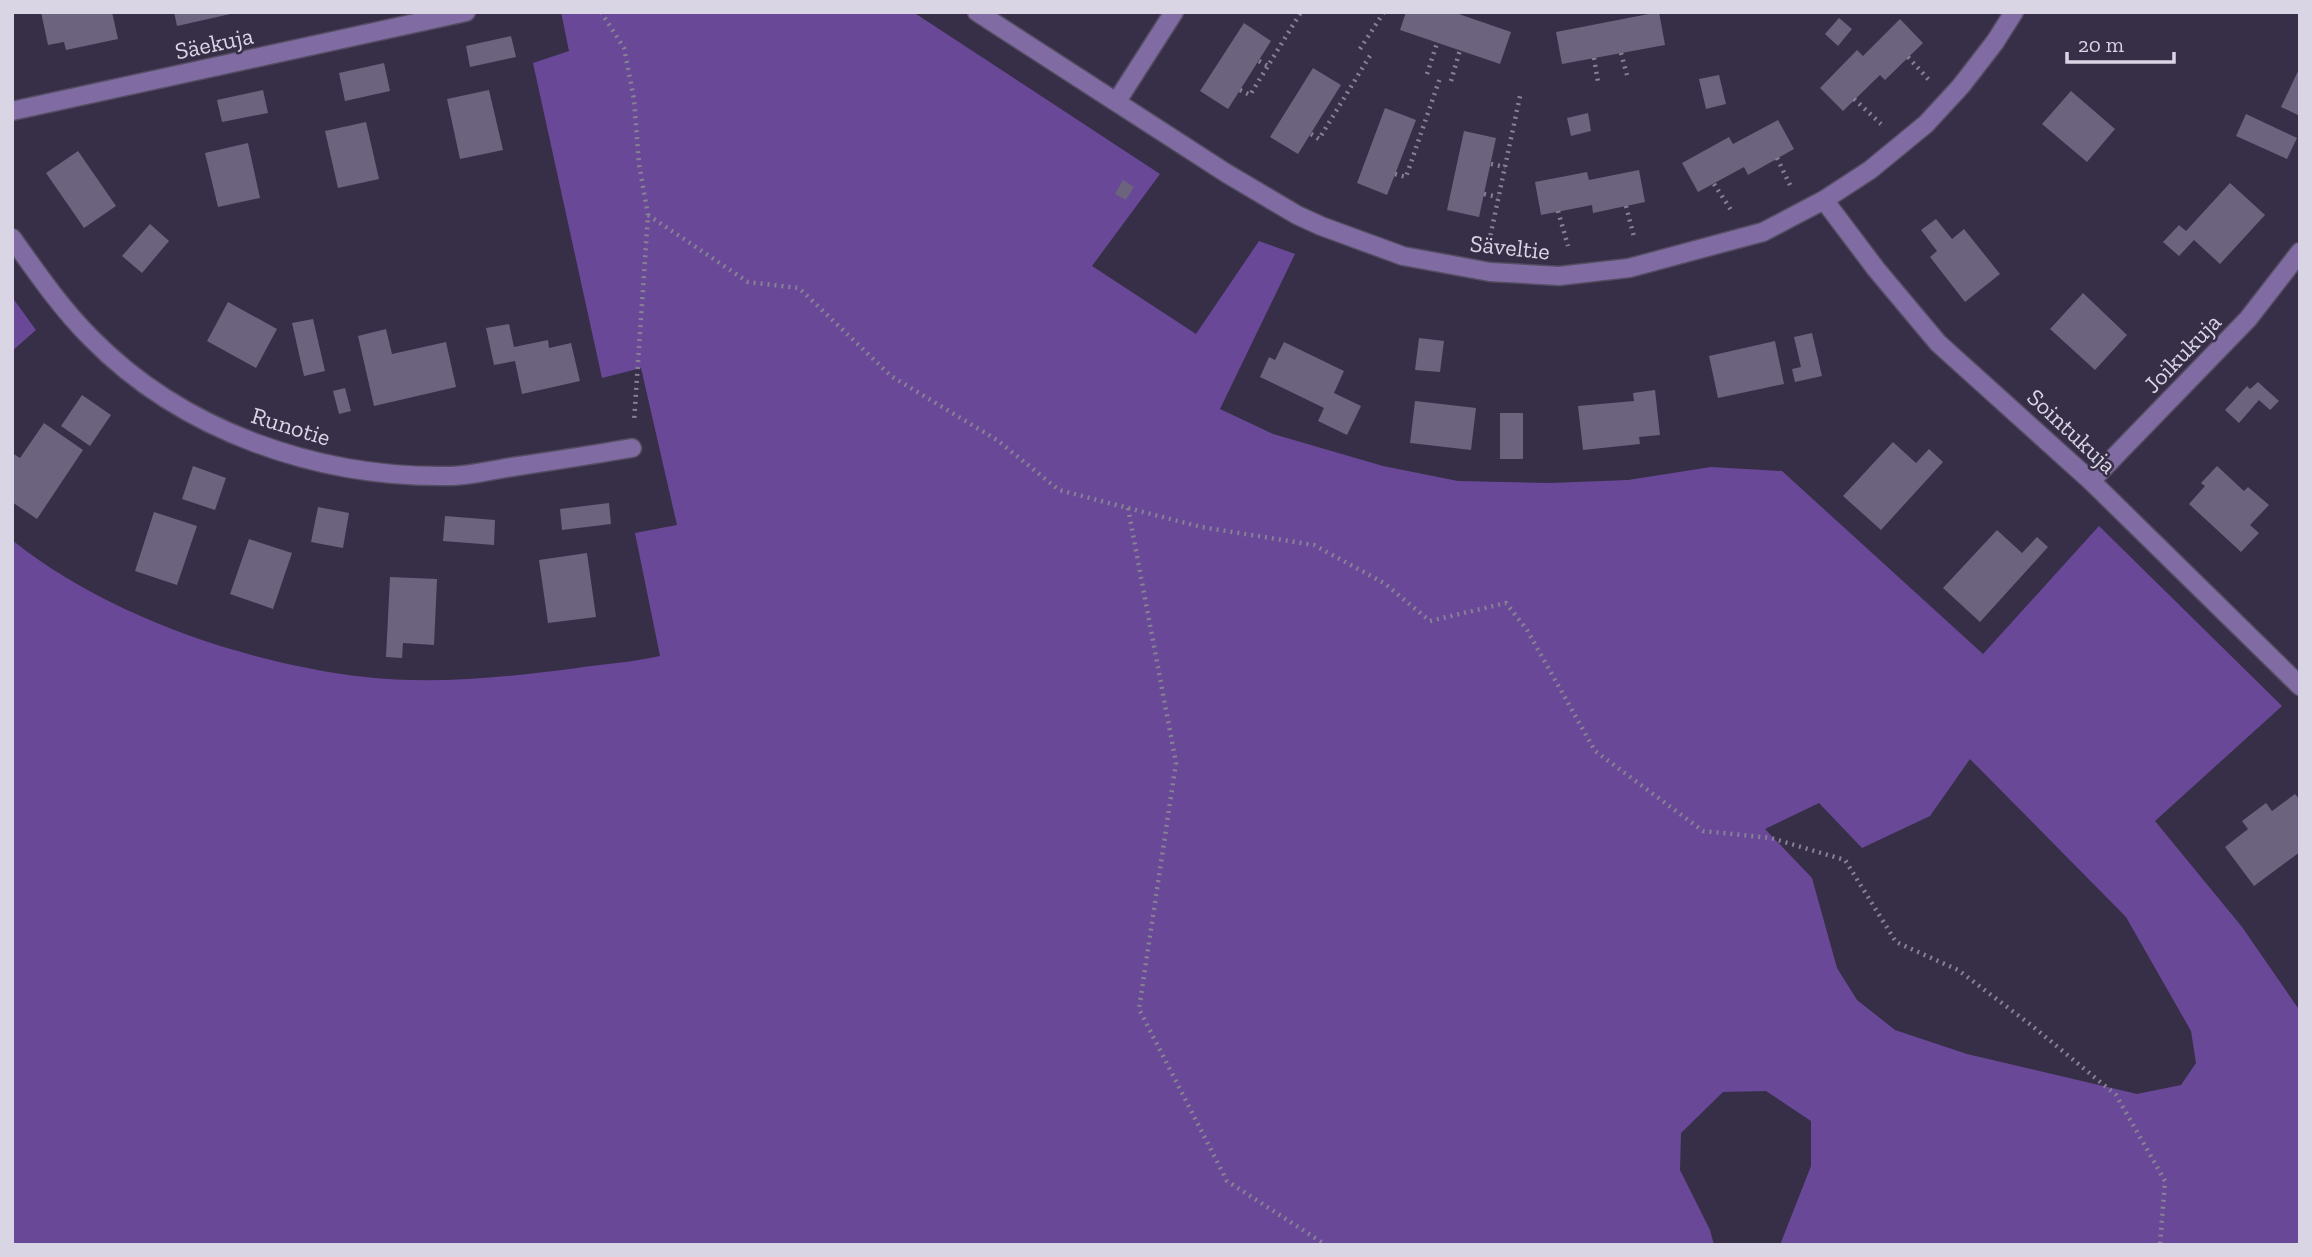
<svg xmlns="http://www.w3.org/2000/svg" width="2312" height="1257" viewBox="0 0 2312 1257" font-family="'Zilla Slab',serif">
  <rect width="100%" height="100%" fill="#372f47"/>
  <path fill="#694997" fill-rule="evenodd" d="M561,12H913L1160,174L1092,266L1196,334L1259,241L1295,254L1220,409L1273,434L1383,466L1458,481L1550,483L1628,480L1711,467L1782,471L1983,654L2099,526L2282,706L2155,821L2242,927L2300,1011V1245H1780L1811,1166V1121L1766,1091L1723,1092L1681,1133L1680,1170L1710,1230L1714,1245H12V540C107,616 245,663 365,677C435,685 507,677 577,668C604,664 634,662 660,656L635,533L677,525L641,368L602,378L533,63L569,51ZM1970,759L2126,917L2191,1031L2196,1063L2181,1085L2137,1094L1967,1054L1895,1030L1857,1000L1837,968L1812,878L1765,829L1819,803L1862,848L1930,816Z
    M12,297L36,330L12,351Z"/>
  <path fill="#6c637e" d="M41,12H112L118,39L66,50L64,42L48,45Z
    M174,12H234L235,13L177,26Z
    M1406,12H1453L1511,32L1500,64L1400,30Z
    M1659,12L1665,45L1562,64L1556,32Z
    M1839,18L1852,29L1838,46L1825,34Z
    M1900,19L1923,43L1885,80L1880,75L1843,111L1820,88L1857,50L1863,56Z
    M1244,23L1271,41L1228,109L1200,91Z
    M511,36L516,57L470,67L466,46Z
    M384,63L390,91L345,101L339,73Z
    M2300,67V116L2281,107Z
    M1313,68L1341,85L1298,154L1270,137Z
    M1719,75L1726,104L1706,109L1699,79Z
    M263,90L268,113L222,122L217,100Z
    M489,90L503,150L460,159L447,99Z
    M2071,91L2115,129L2087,162L2042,124Z
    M1385,108L1416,120L1387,195L1357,183Z
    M1588,113L1591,131L1571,136L1567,118Z
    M2246,114L2297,138L2287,159L2236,136Z
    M1778,120L1794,149L1748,175L1744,167L1698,192L1682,163L1729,137L1733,144Z
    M366,122L379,179L338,188L325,131Z
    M1464,131L1496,138L1479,217L1447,210Z
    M248,143L260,198L218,207L205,153Z
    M78,151L116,206L84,228L46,173Z
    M1639,170L1645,202L1593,213L1592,205L1541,215L1535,182L1587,172L1589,180Z
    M1123,180L1134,187L1126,200L1115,194Z
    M2230,183L2265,215L2220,264L2194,240L2179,256L2163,242L2179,225L2186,231Z
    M1936,219L1952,239L1964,229L2000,274L1965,302L1930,257L1937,251L1921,230Z
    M150,224L169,241L142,273L122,256Z
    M2083,293L2127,335L2095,370L2050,329Z
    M228,302L277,329L256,368L207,341Z
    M313,319L325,371L304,376L292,323Z
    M509,324L514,347L548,340L549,348L571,343L580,381L522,394L515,361L494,365L486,328Z
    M386,329L392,354L446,342L456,387L374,406L358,336Z
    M1812,333L1822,376L1795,382L1792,369L1801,367L1794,337Z
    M1419,338L1444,341L1440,372L1415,370Z
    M1775,341L1784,384L1718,398L1709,356Z
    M1284,342L1344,371L1334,393L1361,406L1347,435L1318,421L1324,408L1260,377L1269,357L1275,360Z
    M2258,382L2279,401L2270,410L2259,400L2239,423L2225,410L2247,386L2250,389Z
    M345,388L351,411L339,414L333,391Z
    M1655,390L1660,435L1639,437L1640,444L1583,450L1578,406L1634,401L1633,393Z
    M82,395L111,415L90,446L61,426Z
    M1415,401L1476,408L1471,450L1410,443Z
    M1500,413H1523V459H1500Z
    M44,423L83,450L37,519L12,502V453L20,458Z
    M1893,442L1916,463L1929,449L1943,462L1881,530L1843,496Z
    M193,466L226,478L215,510L182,499Z
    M2217,466L2244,491L2248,487L2269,505L2250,525L2259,533L2241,552L2189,504L2205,486L2201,483Z
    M609,503L611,524L562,530L560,509Z
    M318,507L349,513L343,548L311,542Z
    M154,512L197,526L177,585L135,571Z
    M445,516L495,520L494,545L443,541Z
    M1997,530L2022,553L2037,537L2048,547L1980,622L1943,588Z
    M249,539L292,553L273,609L230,594Z
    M587,553L596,617L548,623L539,560Z
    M390,577L437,579L434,645L403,643L402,658L386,657Z
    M2295,794L2300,800V852L2254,886L2225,847L2248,829L2242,821L2266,803L2272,811Z"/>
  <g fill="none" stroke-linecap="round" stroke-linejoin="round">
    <g stroke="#544d63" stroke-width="21">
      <path id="minor" d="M977,12L1226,173L1297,215L1321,226L1403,256L1490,272L1559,276L1629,268L1763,232L1824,200L1870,170L1926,124L1961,86L1995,42L2014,12
        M1117,101L1174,12
        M12,111L466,12
        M1824,200L1876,269L1938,343L2091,481L2300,686
        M12,238C37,273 61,308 91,338C183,432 319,478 448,476C469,476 491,470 512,467C552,461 592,455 632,448
        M2091,481L2248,319L2300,252"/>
    </g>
    <path stroke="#888195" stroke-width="4.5" stroke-dasharray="2 5" stroke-linecap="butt" d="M601,12L624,48L634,99L639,164L648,215L634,422
      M1360,49L1384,12
      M1621,53L1627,75
      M1908,57L1929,80
      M1594,58L1598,82
      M1259,61L1268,66
      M1427,74L1437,43
      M1451,81L1460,50
      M1240,90L1250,95L1301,12
      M1854,99L1881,124
      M1311,134L1319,139L1371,54
      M1777,158L1790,185
      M1491,164L1505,167
      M1395,174L1406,177L1440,78
      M1714,184L1731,210
      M1484,194L1498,197
      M1626,206L1634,237
      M1558,211L1568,246
      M648,215L748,282L799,288L891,376L997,440L1059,490L1201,527L1314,545L1384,583L1430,621L1506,603L1527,630L1595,751L1703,831L1771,838L1845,860L1896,942L1958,970L2031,1025L2116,1095L2165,1181L2160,1245
      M1489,242L1520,96
      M1128,508L1176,763L1139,1009L1227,1181L1326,1245"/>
    <use href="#minor" stroke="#806ca2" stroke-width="18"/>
  </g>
  <g text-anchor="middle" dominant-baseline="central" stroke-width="5" stroke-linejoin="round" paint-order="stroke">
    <g font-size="24" fill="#dad5e5" stroke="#372f47">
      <text transform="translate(214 43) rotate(-12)">Säekuja</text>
      <text transform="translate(1510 247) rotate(6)">Säveltie</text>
      <text transform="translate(2182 353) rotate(-46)">Joikukuja</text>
      <text transform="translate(291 426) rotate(17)">Runotie</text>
      <text transform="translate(2072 431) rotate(43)">Sointukuja</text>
    </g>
  </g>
  <rect width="2312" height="1257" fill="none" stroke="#dad5e5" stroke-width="28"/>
  <path d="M2067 52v10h107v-10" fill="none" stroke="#dad5e5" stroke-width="3.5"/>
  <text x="2078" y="52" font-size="21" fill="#dad5e5" stroke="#372f47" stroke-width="5" paint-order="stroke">20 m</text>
</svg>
